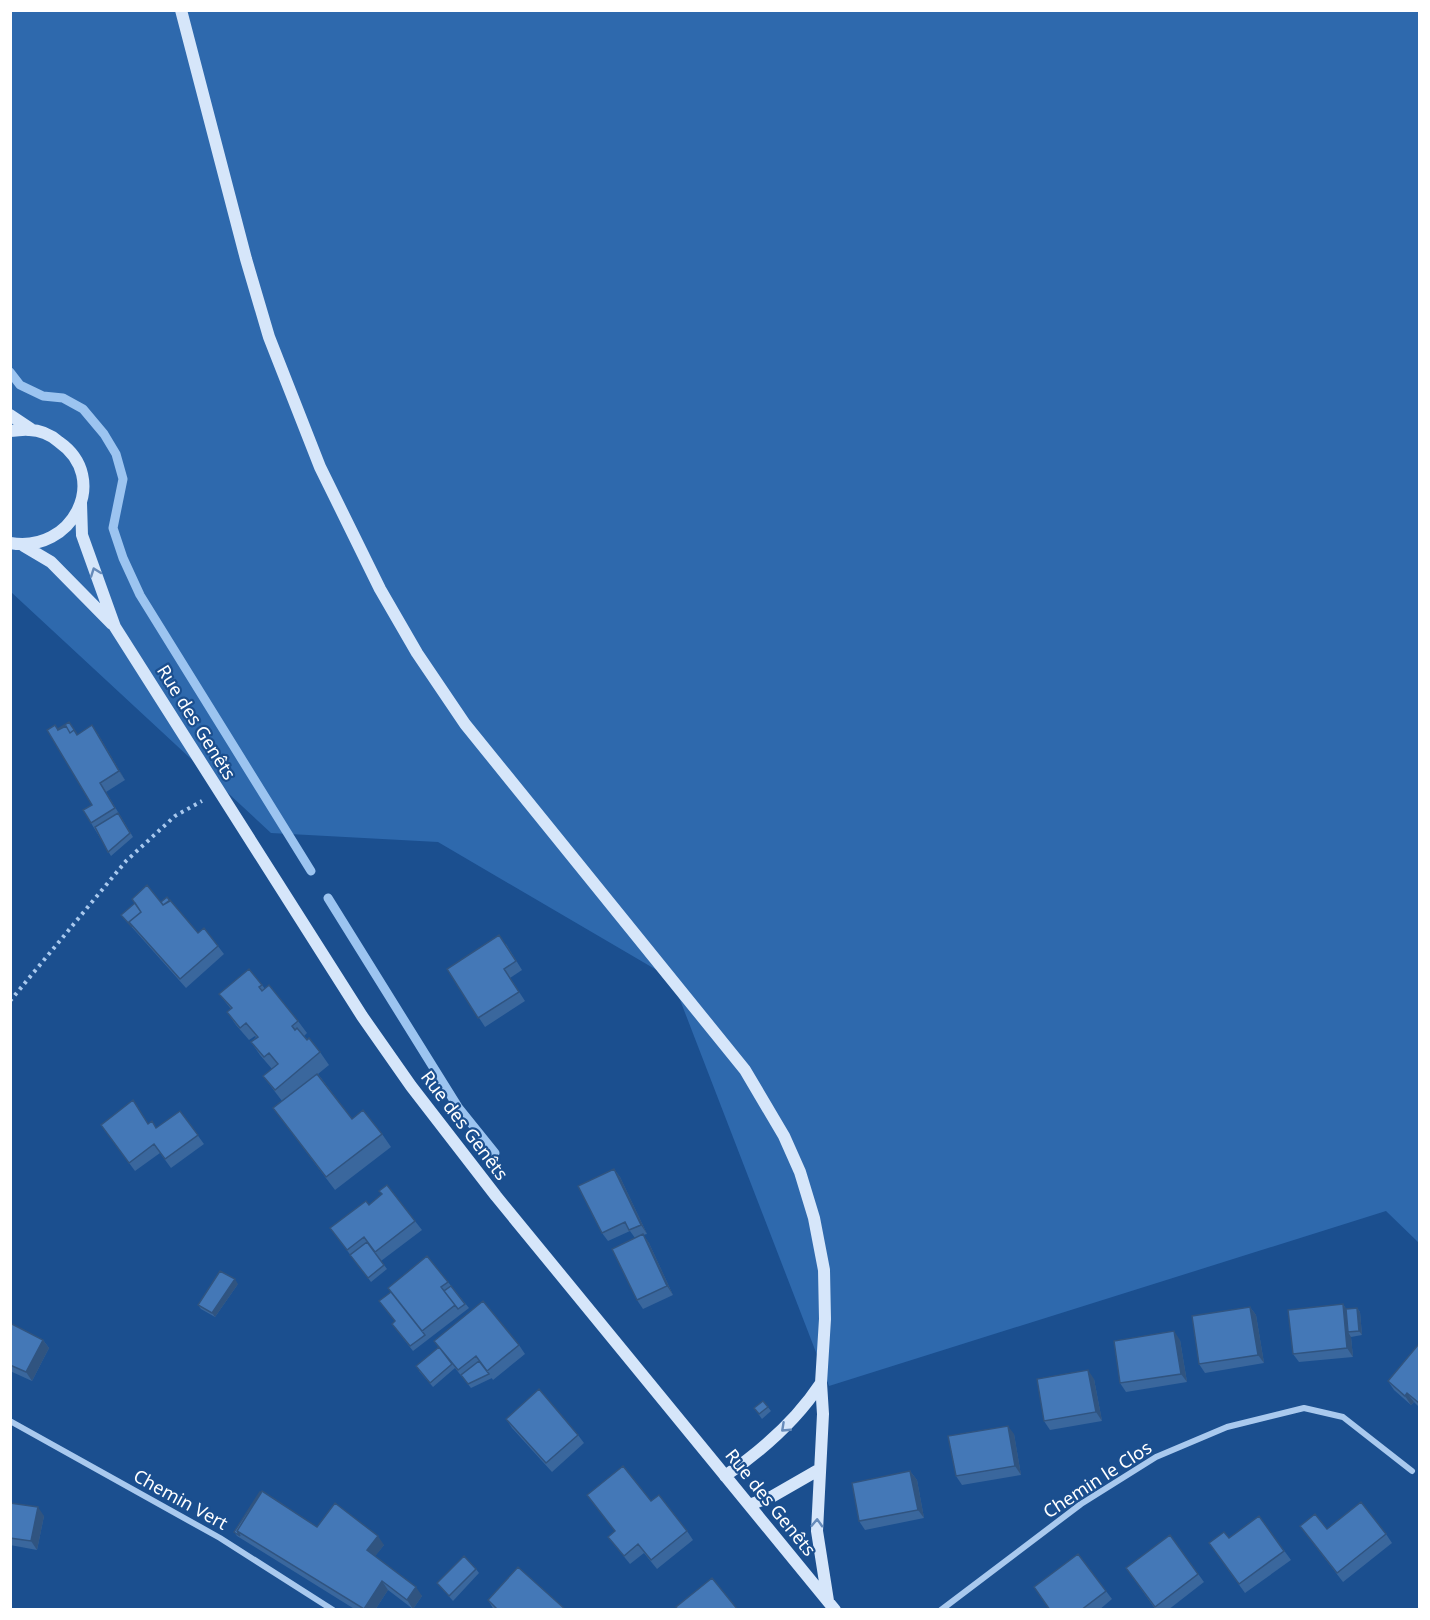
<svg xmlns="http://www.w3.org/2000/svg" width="1430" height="1620" viewBox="0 0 1430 1620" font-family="'Noto Sans',sans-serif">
  <rect width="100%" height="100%" fill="#1b4f8f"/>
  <path fill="#2e69ad" d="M10,11H1419V1243L1386,1211L829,1386L672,979L438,842L271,833L11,592Z"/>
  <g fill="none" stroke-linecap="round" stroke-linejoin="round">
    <path stroke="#9cc4f0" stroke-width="9" d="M10,372L20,385L43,396L63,398L83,409L104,434L116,454L123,479L113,528L123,558L140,595L311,871
      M328,898L458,1107L495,1153"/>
    <path stroke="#a9c9ee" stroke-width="4" stroke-dasharray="3 4.5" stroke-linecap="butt" d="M10,1001L126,861L175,816L202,801"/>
    <path stroke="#a9c9ee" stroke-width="6" d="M10,1421L220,1538L333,1610
      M941,1610L1081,1504L1156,1457L1227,1427L1304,1408L1343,1417L1412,1471"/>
    <path stroke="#d6e6fa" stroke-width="12" d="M181,10L246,259L269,337L320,467L380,589L417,653L465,724L745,1070L784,1136L800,1172L814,1218L824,1270L825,1319L821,1383L823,1414L817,1531L828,1601
      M10,415L31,429
      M10,431C17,431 23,429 29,430C40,430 51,435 59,442C111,478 73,554 10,543
      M81,503L82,535L115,627L362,1016L411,1086L496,1196L835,1610
      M24,546L51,562L112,624
      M725,1476C763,1450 796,1421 821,1383
      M749,1505L773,1496L820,1469"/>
  </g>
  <path fill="#3a679d" d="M78,734H98L125,780L106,792L133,837L111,856L91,823L92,805Z
    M161,902L198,933L204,928L224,954L186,988L121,915Z
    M506,944L522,970L510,978L525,1001L485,1027L447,969Z
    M262,985L265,989L298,1021L307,1033L304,1036L320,1052L329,1065L318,1074L352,1119L382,1134L391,1147L335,1190L273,1108L282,1101L263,1076L272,1069L260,1055L251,1042L256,1037L255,1036L249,1040L236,1025L227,1012L231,1009L219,994Z
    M180,1111L204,1144L171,1168L160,1153L135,1171L101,1125L148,1124L157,1128Z
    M614,1169L620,1177L647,1234L643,1235L649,1243L673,1295L643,1309L637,1300L635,1238L630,1231L608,1241L602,1233Z
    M379,1191L415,1221L422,1230L381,1261L387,1269L371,1282L330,1228L369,1205L382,1194Z
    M427,1256L469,1308L413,1351L395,1328L394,1321Z
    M238,1284L215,1317L201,1309L198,1305Z
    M1343,1304L1346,1309L1357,1308L1360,1312L1362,1335L1351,1337L1353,1357L1299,1362L1293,1354Z
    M1250,1307L1256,1315L1264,1363L1205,1373L1199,1364Z
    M10,1323L43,1340L49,1348L32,1381L10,1371Z
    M1180,1340L1187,1382L1126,1392L1120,1383Z
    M434,1341L519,1345L525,1354L493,1380L489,1374L492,1378L471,1388L455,1368L433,1387L419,1371L439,1348Z
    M1419,1346V1407L1414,1402L1411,1405L1394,1390L1388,1381Z
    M1094,1379L1102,1421L1050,1430L1044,1421Z
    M763,1401L771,1411L762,1419L754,1408Z
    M506,1419L578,1435L584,1443L552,1472L512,1428Z
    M1014,1434L1021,1475L962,1485L956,1476Z
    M910,1471L917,1480L924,1518L865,1530L859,1521Z
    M587,1495L651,1501L687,1531L693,1540L657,1569L644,1553L630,1564L608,1537L615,1531Z
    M10,1503L44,1516L37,1550L10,1545Z
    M1259,1516L1291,1560L1245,1593L1209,1543L1229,1538Z
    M1300,1526L1386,1534L1392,1543L1343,1582Z
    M317,1527L384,1545L375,1556L422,1596L413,1609L388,1590L375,1610H356L237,1536L234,1532Z
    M1170,1535L1204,1582L1168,1610H1156L1126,1568Z
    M1078,1554L1112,1599L1099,1610H1050Z
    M476,1569L479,1573L453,1601L437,1583Z
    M488,1600L566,1610H494Z"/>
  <path fill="#305480" d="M92,725L98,734L125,780L119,771Z
    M614,1169L620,1177L647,1234L641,1225Z
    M643,1234L649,1243L673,1295L667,1286Z
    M235,1279L238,1284L215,1317L212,1313Z
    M1343,1304L1349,1313L1348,1332L1351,1337L1353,1357L1347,1348Z
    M1250,1307L1256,1315L1264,1363L1258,1355Z
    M1357,1308L1360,1312L1362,1335L1359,1331Z
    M1174,1331L1180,1340L1187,1382L1181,1374Z
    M43,1340L49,1348L32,1381L26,1372Z
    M1088,1370L1094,1379L1102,1421L1096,1412Z
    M1407,1393L1414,1402L1411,1405L1405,1396Z
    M1008,1426L1014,1434L1021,1475L1015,1466Z
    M910,1471L917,1480L924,1518L918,1510Z
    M38,1507L44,1516L37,1550L31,1541Z
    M378,1536L384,1545L373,1559L367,1550Z
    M382,1581L388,1590L375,1610H364Z
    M416,1587L422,1596L413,1609L407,1600Z"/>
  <path fill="#4478b7" stroke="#305480" stroke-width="1.5" d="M69,722L77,734L74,730L70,733L66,726L58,730V729Z
    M55,725L58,730L66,726L70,733L74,730L77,735L92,725L119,771L100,783L115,808L91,823L83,810L92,805L47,730Z
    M118,813L130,833L108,852L95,827Z
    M147,885L163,905L170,900L198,933L204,928L218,946L180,979L129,922L141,912L132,899Z
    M167,897L170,901L163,905L161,902Z
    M135,903L141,912L129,922L132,927L121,915Z
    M499,935L516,961L504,969L519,992L478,1018L447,969Z
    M249,969L262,985L259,987L262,991L269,985L298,1021L292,1026L295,1030L297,1028L307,1040L309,1038L320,1052L275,1090L263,1076L278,1064L269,1053L264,1057L251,1042L258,1037L246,1023L240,1028L227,1012L232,1008L219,994Z
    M317,1074L352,1119L363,1110L382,1134L326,1177L273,1108Z
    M133,1100L148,1124L152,1121L156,1128L180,1111L198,1135L165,1159L154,1144L129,1163L101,1125Z
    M614,1169L641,1225L629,1230L625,1222L602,1233L578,1186Z
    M387,1185L415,1221L375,1252L364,1237L347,1250L330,1228L366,1201L369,1205L382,1194L379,1191Z
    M643,1234L667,1286L637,1300L612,1249Z
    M367,1242L384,1265L368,1278L350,1255Z
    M427,1256L448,1282L441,1287L455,1305L422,1331L388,1288Z
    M220,1271L235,1279L212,1313L198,1305Z
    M451,1286L465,1304L458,1309L444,1291Z
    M391,1292L425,1335L410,1346L392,1324L395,1321L379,1301Z
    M483,1301L519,1345L487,1371L476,1356L458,1370L434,1341Z
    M1343,1304L1347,1348L1293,1354L1288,1310Z
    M1250,1307L1258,1355L1199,1364L1192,1316Z
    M1357,1308L1359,1331L1348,1332L1346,1309Z
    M10,1323L43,1340L26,1372L10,1365Z
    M1174,1331L1181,1374L1120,1383L1114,1341Z
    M1418,1345L1419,1346V1403L1407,1393L1405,1396L1388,1381Z
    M439,1347L452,1364L430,1383L416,1366Z
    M479,1361L489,1374L468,1384L461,1375Z
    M1088,1370L1096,1412L1044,1421L1037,1379Z
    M539,1389L578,1435L546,1463L506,1419Z
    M763,1401L768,1407L759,1414L754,1408Z
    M1008,1426L1015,1466L956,1476L948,1436Z
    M623,1466L651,1501L659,1495L687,1531L651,1560L638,1544L624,1556L608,1537L615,1531L587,1495Z
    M910,1471L918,1510L859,1521L852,1483Z
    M262,1491L317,1527L335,1503L378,1536L367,1550L416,1587L407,1600L382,1581L364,1609L237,1531Z
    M260,1492L261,1493L237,1531L240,1536L234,1532Z
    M1361,1502L1386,1534L1337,1573L1300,1526L1315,1514L1327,1529Z
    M10,1503L38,1507L31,1541L10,1538Z
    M1259,1516L1284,1551L1239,1584L1209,1543L1224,1532L1229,1538Z
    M1170,1535L1198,1574L1155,1607L1126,1568Z
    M1078,1554L1106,1591L1081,1610H1050L1034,1587Z
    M464,1556L476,1569L449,1596L437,1583Z
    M518,1567L566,1610H498L488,1600Z
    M712,1578L738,1610H678L676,1607Z"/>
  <defs><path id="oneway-chevron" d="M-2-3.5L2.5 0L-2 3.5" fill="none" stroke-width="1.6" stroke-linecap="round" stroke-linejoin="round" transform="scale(1.5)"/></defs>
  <g stroke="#668bba">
    <use href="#oneway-chevron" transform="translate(95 572) rotate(-110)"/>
    <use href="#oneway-chevron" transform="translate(785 1428) rotate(137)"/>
    <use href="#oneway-chevron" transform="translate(817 1523) rotate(-88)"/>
  </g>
  <g text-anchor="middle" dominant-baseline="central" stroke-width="4.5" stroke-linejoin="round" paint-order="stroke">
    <g font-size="18" fill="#fff" stroke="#1b4f8f">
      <text transform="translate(197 722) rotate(58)">Rue des Genêts</text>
      <text transform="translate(465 1125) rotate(53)">Rue des Genêts</text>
      <text transform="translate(1097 1479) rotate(-33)">Chemin le Clos</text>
      <text transform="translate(181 1499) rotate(29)">Chemin Vert</text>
      <text transform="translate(771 1502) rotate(51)">Rue des Genêts</text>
    </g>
  </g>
  <rect width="1430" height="1620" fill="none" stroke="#ffffff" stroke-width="24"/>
</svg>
